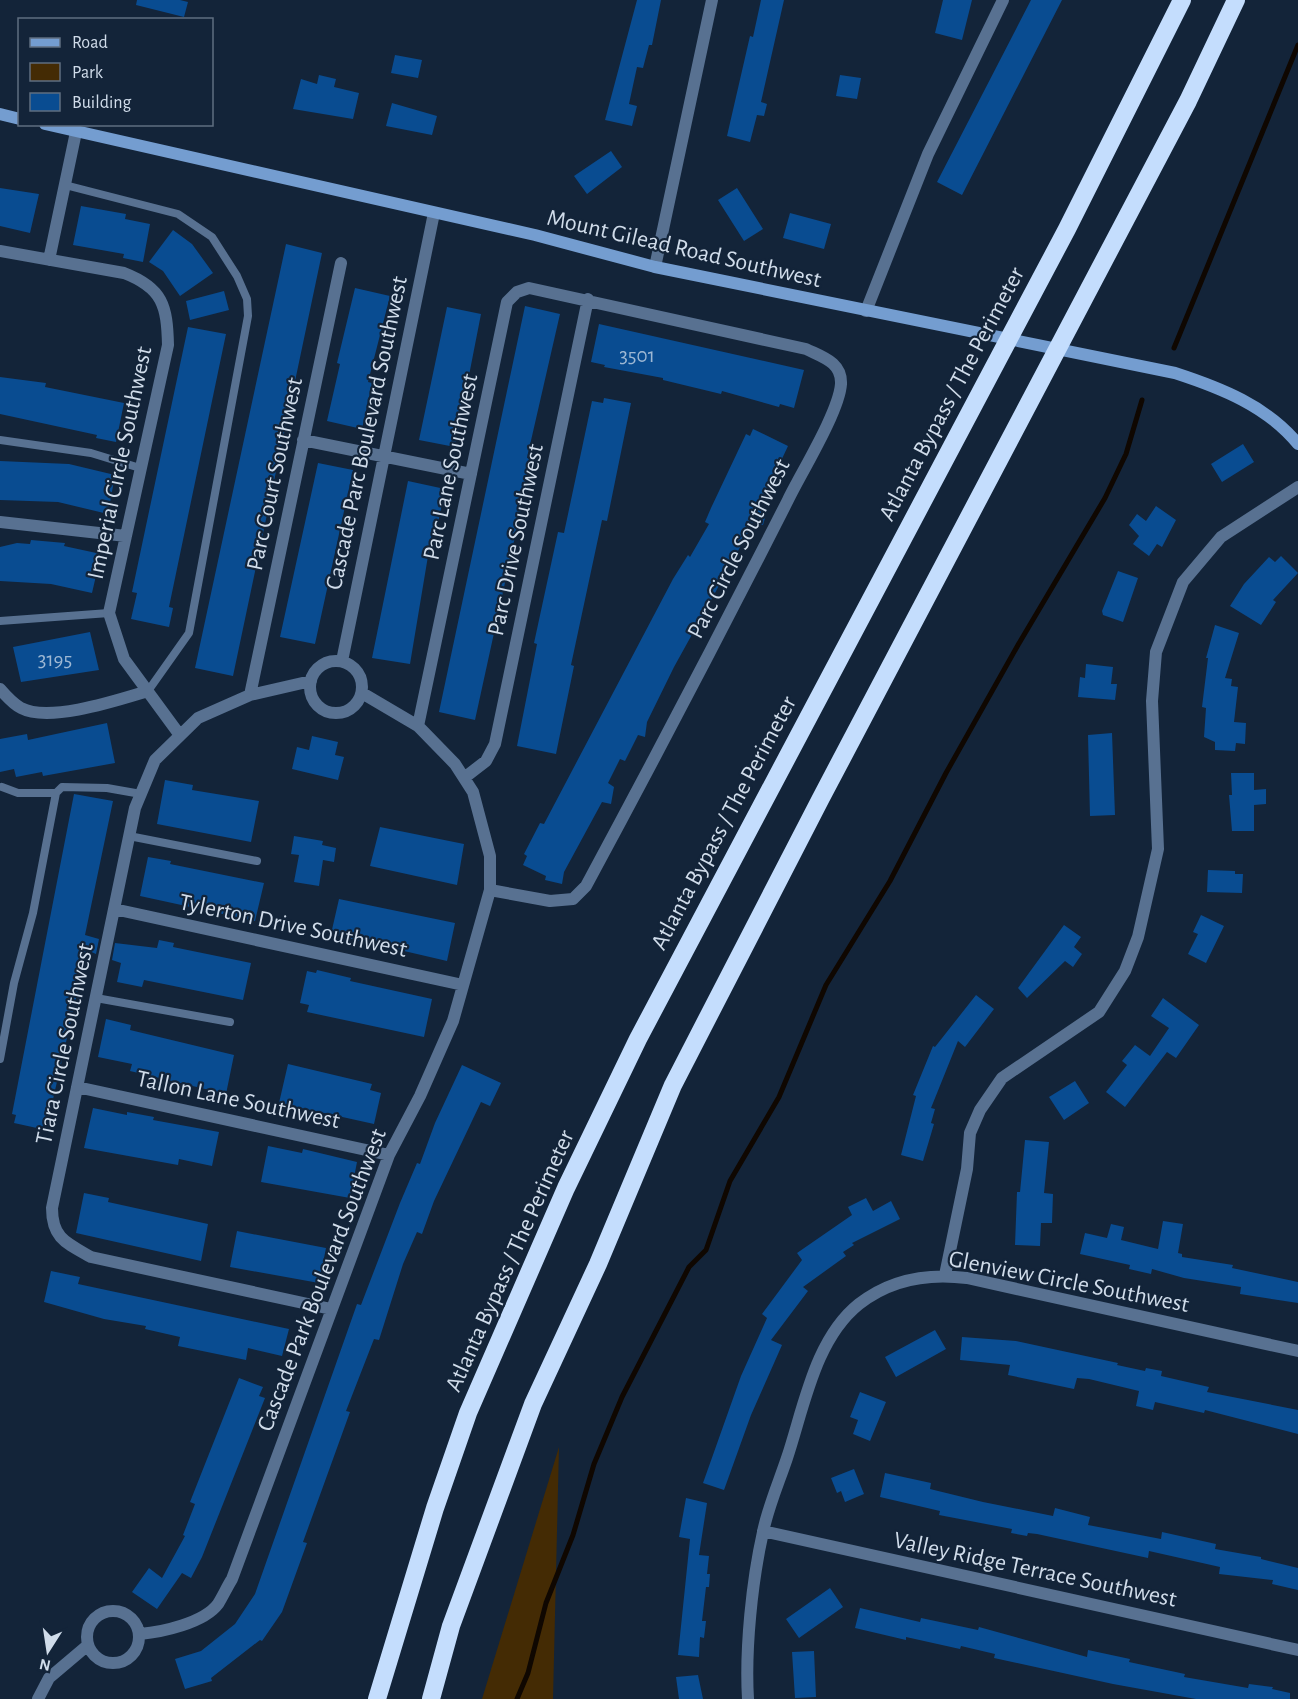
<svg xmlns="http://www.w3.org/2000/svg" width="1298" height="1699" viewBox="0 0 1298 1699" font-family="'Alegreya Sans',sans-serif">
  <rect width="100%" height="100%" fill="#132439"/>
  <path fill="#442b04" d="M559,1447L553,1699H482Z"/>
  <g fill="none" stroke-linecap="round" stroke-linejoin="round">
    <path stroke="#0f0701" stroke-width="5" d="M1174,348L1298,45
      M517,1699L528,1673L546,1603L573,1535L594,1464L622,1397L689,1267L706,1250L730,1181L779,1097L826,985L890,881L946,773L1018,645L1105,498L1126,454L1142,400"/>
  </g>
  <path fill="#094c91" d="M137,0H180L188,2L184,17L136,5Z
    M637,0H661L652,45H649L643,68L637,67L629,104L637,106L632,126L605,120Z
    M761,0H784L761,102L767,104L764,116L757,115L750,142L727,136L750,36L753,37Z
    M943,0H972L962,40L935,33Z
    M1031,0H1062L962,195L937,182Z
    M395,55L422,60L418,78L391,73Z
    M319,75L336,79L334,87L359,93L353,119L293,109L301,79L317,84Z
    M840,75L861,78L857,99L836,96Z
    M392,103L437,116L432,135L386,126Z
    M611,151L622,167L587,194L574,176Z
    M0,188L39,194L30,233L0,226Z
    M737,188L763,229L744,241L718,200Z
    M81,206L126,214L125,219L150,224L143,262L123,258L124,254L73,245Z
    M790,213L831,224L824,249L783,238Z
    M173,230L192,244L213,273L180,296L163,271L149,262Z
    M286,244L322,253L233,676L195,668Z
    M355,288L390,296L368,382L372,383L362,429L327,421L340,364L337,363Z
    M224,291L229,310L190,320L186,301Z
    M525,306L560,314L527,458L532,459L475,720L439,712Z
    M447,307L481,314L455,447L419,440Z
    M599,324L804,370L794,408L780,404L779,407L722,391L721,394L663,380V378L604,367L605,365L591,362Z
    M188,327L226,334L169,607L173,608L169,627L131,619L137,593L132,592Z
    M0,377L46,383L45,387L124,403L116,442L96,438L97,435L0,414Z
    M604,398L631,403L607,521L602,520L571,665L574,666L556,754L517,746L537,644L534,643L558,532L564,533L592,401L603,403Z
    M753,429L788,446L759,508L767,511L763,525L753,523L731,564L674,667L647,722L645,737L638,735L625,761L620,759L608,783L614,787L611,804L602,802L564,872L562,884L545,880L546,876L523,865L527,856L524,854L540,823L544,824L673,579L688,555L690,557L709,524L705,522L711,508L746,434L750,436Z
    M1243,444L1254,462L1222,482L1211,464Z
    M0,461L69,464L115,475L108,514L58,502L0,500Z
    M318,463L353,470L315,644L280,637Z
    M408,481L445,489L436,533L432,532L410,664L372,658Z
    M1156,506L1176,520L1162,547L1157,544L1149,556L1133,544L1139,536L1129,525L1137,514L1146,521Z
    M31,540L65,543L64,546L101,554L92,593L51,584L0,581V547L17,543L30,544Z
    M1281,556L1298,573L1273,600L1276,602L1261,625L1230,606L1244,584L1269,557L1275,562Z
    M1118,571L1138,578L1123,622L1103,615L1102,611Z
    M1215,625L1239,633L1225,678L1232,679L1231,686L1238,687L1234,722L1246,723L1245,744L1236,743L1235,751L1215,750V742L1204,737L1206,708L1202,707L1208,658H1206Z
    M90,632L99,670L21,682L13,647Z
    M1086,664L1113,667L1111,684H1117L1115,700L1078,697L1080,677L1085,678Z
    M107,723L115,763L43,776L42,772L16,777L14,769L0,772V739L27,734L28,740Z
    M1112,733L1115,815L1090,816L1088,735Z
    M312,736L338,742L335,755L344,757L338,780L292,769L297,747L309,750Z
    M1231,773H1254V790L1266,789V804L1254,805V831H1232L1229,795H1232Z
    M165,780L193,785L192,790L259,801L251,842L157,824Z
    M74,794L113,801L85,935L99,939L96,954L87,950L46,1130L14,1123L16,1115L12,1114Z
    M380,827L464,844L457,885L370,866Z
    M294,836L323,841L322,845L336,848L334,862L323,860L319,886L294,882L299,855L291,854Z
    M148,857L171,861L170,864L264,883L255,921L140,896Z
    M1208,870L1235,871V874H1243L1242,893L1207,892Z
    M339,899L455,923L447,961L331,934Z
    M1201,915L1224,926L1206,963L1188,954L1198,934L1193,932Z
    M1064,925L1081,937L1074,947L1082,954L1073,967L1065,961L1027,998L1018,988Z
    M159,940L174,943L173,947L251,963L243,1000L144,980L142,987L117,982L121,963L112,960L115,943L157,948Z
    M317,970L351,978L350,981L432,999L424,1037L307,1012L309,1005L300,1003L307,971L316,973Z
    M976,995L994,1009L965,1047L958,1041L931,1108L935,1109L931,1123L934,1124L923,1161L901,1155L916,1096L913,1095L933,1046L935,1047Z
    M1163,998L1199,1025L1176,1058L1167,1052L1125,1107L1106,1092L1127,1065L1122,1061L1135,1045L1150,1056L1169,1028L1151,1016Z
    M106,1019L131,1025L130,1030L234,1055L226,1094L130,1071L132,1064L98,1057Z
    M288,1064L372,1084L370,1090L381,1093L374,1124L279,1103Z
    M462,1065L501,1083L490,1106L481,1102L434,1201L422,1234L417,1232L403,1264L379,1340L374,1339L346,1411L350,1412L303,1542L307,1543L282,1612L262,1641L260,1640L211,1678L212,1681L185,1689L175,1659L201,1651L235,1624L255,1594L357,1304L361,1305L400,1203L417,1163L420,1164L435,1123Z
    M1075,1081L1089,1103L1064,1120L1049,1097Z
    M93,1108L127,1115V1112L154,1117L153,1120L219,1132L212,1166L179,1159L178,1165L84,1148Z
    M1025,1140L1049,1142L1044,1193L1053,1194L1052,1223H1041L1040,1246L1015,1245L1017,1192H1020Z
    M268,1146L302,1153L303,1149L357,1162L350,1198L261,1182Z
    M84,1193L109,1198L108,1202L208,1224L201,1261L76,1233Z
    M866,1198L873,1211L891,1201L900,1219L852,1243L854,1245L843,1252L846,1256L803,1287L808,1291L771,1340L782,1345L751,1415L724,1490L703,1483L741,1376L767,1318L762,1314L802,1260L797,1253L852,1215L848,1207Z
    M1163,1221L1183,1224L1178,1253L1182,1254V1257L1233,1265L1232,1268L1298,1282V1303L1240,1294L1241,1287L1184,1278L1152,1269L1151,1274L1129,1269L1130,1265L1080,1254L1085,1233L1107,1238L1111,1224L1124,1227L1121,1240L1158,1249Z
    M237,1231L326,1248L319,1283L230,1267Z
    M51,1271L80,1277L78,1284L289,1329L282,1356L248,1348L246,1360L178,1346L180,1337L145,1329L146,1326L104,1319L44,1302Z
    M935,1330L946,1349L896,1377L885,1357Z
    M962,1337L1016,1341L1118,1363L1117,1365L1145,1371L1146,1368L1162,1371L1161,1376L1209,1387L1207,1392L1298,1410V1434L1205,1410L1204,1413L1155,1402L1153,1410L1136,1406L1139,1391L1089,1379L1077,1378L1074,1389L1008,1375L1010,1365L960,1360Z
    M239,1378L263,1387L259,1396L265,1398L202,1557L191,1578L182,1573L157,1609L132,1592L149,1568L162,1578L185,1536L183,1535L195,1504L190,1502Z
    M860,1392L886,1402L870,1441L853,1434L858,1420L850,1417Z
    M854,1469L864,1494L845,1502L841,1491L837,1493L831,1478Z
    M885,1473L931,1483L930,1489L983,1502L1053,1516L1055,1508L1090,1517L1088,1525L1161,1539L1162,1532L1216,1544L1215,1549L1261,1557V1559L1298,1568V1590L1272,1584L1273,1580L1219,1574L1220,1567L1149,1551L1148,1558L1037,1534L1028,1533L1027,1536L1011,1533L1012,1529L939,1515L940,1511L880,1497Z
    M686,1498L707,1503L699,1555L709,1556L707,1574H710L709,1587H706L702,1621H706L704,1638L700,1637L699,1657L678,1655L690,1539L679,1537Z
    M830,1588L843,1607L799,1638L786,1619Z
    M860,1608L920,1622L921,1618L978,1630L979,1627L1087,1657L1088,1650L1130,1659L1129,1662L1185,1674L1184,1677L1248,1688L1249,1684L1273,1687L1272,1689L1290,1693V1699H1196L1113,1684L994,1658L995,1654L961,1646L960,1649L906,1637V1640L855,1628Z
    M814,1651L816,1697L795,1698L792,1652Z
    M698,1675L703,1699H679L676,1677Z"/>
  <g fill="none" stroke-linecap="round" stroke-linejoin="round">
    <path stroke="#587191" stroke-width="8" d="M65,185L178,214L212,237L237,276L247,299L248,316L189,633L148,691
      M0,440L91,453L140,468
      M0,621L109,613
      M2,787L18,793H56
      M129,836L257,861
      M96,998L230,1022
      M0,1059L14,983L33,913L56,793L62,787L107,788L141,794"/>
    <path stroke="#587191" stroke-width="12" d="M0,251L124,273C163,288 167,306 168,345L109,613L124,659L179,734
      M49,260L76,132
      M655,267L712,0
      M866,311L928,154L1003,0
      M303,440L471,474
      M0,522L126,536
      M342,661L434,213
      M310 687a26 26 0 1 1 52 0a26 26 0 1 1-52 0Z
      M311,681L250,695L198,718L155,760L135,808L52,1208C52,1238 66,1243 91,1257L331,1309
      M0,689C6,696 13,704 21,708C49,723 118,700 148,691
      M250,695L341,263
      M418,726L507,302L517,292L529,288L806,349C822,357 842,362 841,384C839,412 801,473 788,500C722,630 655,758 586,886L573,899L550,901L490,890
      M464,778L486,761L495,744L588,299
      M114,909L463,985
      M77,1087L389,1155
      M945,1275L967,1169L970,1133L980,1110L1002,1078L1099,1012L1125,971L1138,937L1158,849L1152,701L1156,652L1183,582L1221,537L1298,487
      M763,1531L1298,1650
      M87 1637a26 26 0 1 1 52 0a26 26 0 1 1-52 0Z
      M140,1634C162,1632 204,1623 218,1604C223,1596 227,1587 232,1579L389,1155L420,1096L453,1021L490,890V856L473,792L455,764L418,726L362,693
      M38,1699L49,1678L88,1645
      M748,1699C745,1649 752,1581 763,1532C768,1507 779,1482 787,1458C804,1407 815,1339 859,1304C891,1279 928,1273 967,1278L1298,1351"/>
    <path stroke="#749dd0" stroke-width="12" d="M0,114L20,119
      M45,124L535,235L655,267L1175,373C1221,388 1267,406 1298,444"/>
    <path stroke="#c4ddfd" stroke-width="18" d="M377,1699L435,1508L468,1413L566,1188L638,1039L1067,229L1182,0
      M431,1699L451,1626L533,1404L598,1264L673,1085L821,798L1188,101L1236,0"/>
  </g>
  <g text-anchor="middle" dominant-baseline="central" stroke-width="4.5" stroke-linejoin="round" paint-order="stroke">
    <g font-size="21" fill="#9eb8d4">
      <text x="637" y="355">3501</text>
      <text x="55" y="659">3195</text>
    </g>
    <g font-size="24" fill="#d0dcea" stroke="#132439">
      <text transform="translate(684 249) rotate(13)">Mount Gilead Road Southwest</text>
      <text transform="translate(952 394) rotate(-62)">Atlanta Bypass / The Perimeter</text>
      <text transform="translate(367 433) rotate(-78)">Cascade Parc Boulevard Southwest</text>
      <text transform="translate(120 463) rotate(-78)">Imperial Circle Southwest</text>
      <text transform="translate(451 467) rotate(-78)">Parc Lane Southwest</text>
      <text transform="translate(275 474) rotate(-78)">Parc Court Southwest</text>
      <text transform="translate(516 540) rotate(-78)">Parc Drive Southwest</text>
      <text transform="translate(739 549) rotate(-63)">Parc Circle Southwest</text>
      <text transform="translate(724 823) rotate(-62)">Atlanta Bypass / The Perimeter</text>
      <text transform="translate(293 926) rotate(12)">Tylerton Drive Southwest</text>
      <text transform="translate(65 1044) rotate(-78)">Tiara Circle Southwest</text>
      <text transform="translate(238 1100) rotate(12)">Tallon Lane Southwest</text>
      <text transform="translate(510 1261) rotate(-66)">Atlanta Bypass / The Perimeter</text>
      <text transform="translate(322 1280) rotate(-69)">Cascade Park Boulevard Southwest</text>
      <text transform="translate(1069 1282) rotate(11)">Glenview Circle Southwest</text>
      <text transform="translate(1035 1570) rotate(12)">Valley Ridge Terrace Southwest</text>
    </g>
  </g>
  <rect x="18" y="18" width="195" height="108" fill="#132439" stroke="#5f6e80" stroke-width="1.5"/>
  <rect x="30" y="38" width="30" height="9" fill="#749dd0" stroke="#5f6e80" stroke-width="1.5"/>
  <text x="72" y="48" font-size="18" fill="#d0dcea">Road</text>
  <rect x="30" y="63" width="30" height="18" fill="#442b04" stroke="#5f6e80" stroke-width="1.5"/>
  <text x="72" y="78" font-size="18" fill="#d0dcea">Park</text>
  <rect x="30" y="93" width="30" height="18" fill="#094c91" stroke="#5f6e80" stroke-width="1.5"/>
  <text x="72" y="108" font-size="18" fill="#d0dcea">Building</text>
  <g transform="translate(48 1651) rotate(192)" stroke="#132439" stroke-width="4.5" paint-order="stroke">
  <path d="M0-4.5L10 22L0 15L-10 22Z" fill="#d0dcea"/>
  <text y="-9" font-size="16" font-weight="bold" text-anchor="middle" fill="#d0dcea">N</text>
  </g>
</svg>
